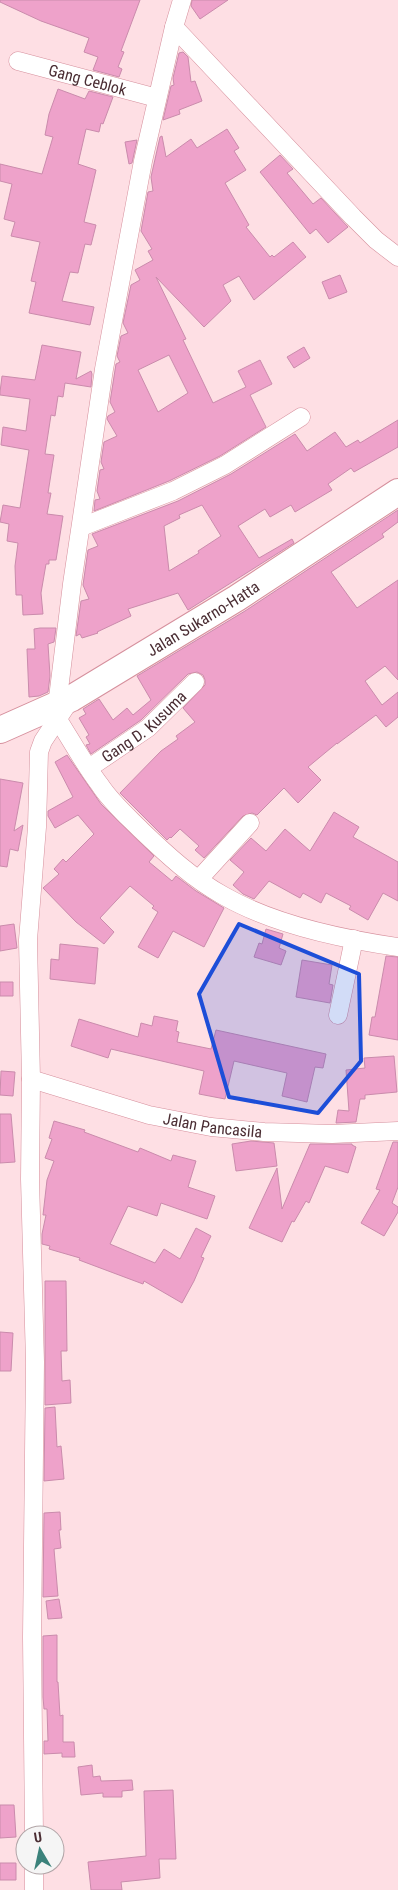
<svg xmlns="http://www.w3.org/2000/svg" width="398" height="1890" viewBox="0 0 398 1890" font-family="'Roboto Condensed',sans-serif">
  <rect width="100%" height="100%" fill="#fedfe4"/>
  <path fill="#eea2ca" stroke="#ca8bac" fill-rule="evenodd" d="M0,0H140L121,51L124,52L118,67L122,69L119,77L93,70L98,57L84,52L89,38L41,21L0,2Z
    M192,0H228L200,19L191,6Z
    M183,52L188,57L191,82L195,81L202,101L179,110L180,114L163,120L171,86L174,85L173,78L179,53Z
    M58,89L85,99L89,91L113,97L103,124L101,123L99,132L86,129L78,164L96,170L84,222L96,225L91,245L85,244L78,273L70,272L62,301L94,307L90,325L29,313L36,282L31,281L40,242L11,236L15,222L4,219L12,184L0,181V164L42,174L53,137L45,135L49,114Z
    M227,129L239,148L234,151L246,170L225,183L249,225L246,227L270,257L272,255L274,257L293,242L306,257L254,300L239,276L223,285L231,301L204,327L156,277L186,339L183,340L213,403L246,387L238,371L260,360L272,384L250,395L266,427L220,456L169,481L94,511L95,500L100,499L97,491L100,470L104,469L101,462L104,442L117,436L107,419L108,416L115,412L110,402L116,364L120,362L117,356L121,336L128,333L123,323L131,285L140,280L135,270L153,260L148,251L152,249L141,231L148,192L153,191L151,177L160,137L162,136L166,157L191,139L197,148ZM169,355L188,393L158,412L138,370Z
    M137,140L132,163L129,164L125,142Z
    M280,155L293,169L287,173L313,204L321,198L348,227L328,243L316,229L310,234L260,172Z
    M340,275L347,292L329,299L322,282Z
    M42,345L81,352L76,379L91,371L92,374L91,387L65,383L63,397L58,396L55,416L51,415L45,454L54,455L48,493H51L47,514L63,516L56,560H49V564H46L41,593L43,614L23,615L22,595H16L15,566L18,543L7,541L9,524L0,522L3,505L20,508L29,450L1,445L3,427L26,431L30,399L0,395V392L2,376L35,380Z
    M304,347L310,358L294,368L287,357Z
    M398,420V447L354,472L351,468L328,484L332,490L295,512L291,505L270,517L265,509L238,526L259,558L292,539L294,543L188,610L178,593L128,609L131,616L97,632L98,633L82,638L80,634L76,636L81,601L89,599L83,585L88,550L98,546L92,534L178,501L231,474L295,434L307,451L335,432L346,447L358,440L360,443ZM202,505L221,536L198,551L199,553L169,571L164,526L180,518L179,515Z
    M398,510V522L382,534L384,537L331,572L357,608L398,580V680L385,666L365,681L382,705L398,692V717L386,727L376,715L337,744V743L308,767L321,780L298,803L284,788L257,815L252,813L243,816L204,858L195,850L199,846L180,829L171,838L170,837L167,840L120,793L161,751L178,739L176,736L195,722L183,708L205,685V680L203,675L197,672L188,674L141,720L91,754L86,745L90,744L86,737L89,735L79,718L86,714L83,709L99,699L113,720L127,708L133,715L151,700L137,676L245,611Z
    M40,628H56L54,642L48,644L50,676L48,692L39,696L29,697L27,649H35L34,629Z
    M67,755L101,804L154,856L149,862L172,881L176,876L196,891L224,908L204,947L173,931L158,958L138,947L158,912L152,908L154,906L130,886L100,918L114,932L104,944L76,922L43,888L59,874L54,869L63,859L66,862L94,834L78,815L55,828L48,816V811L73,797L55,762Z
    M0,779L23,783L14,831L23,825L18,851L10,849L7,867L0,866Z
    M334,812L359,827L353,837L398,862V901L383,893L368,920L349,909L351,906L326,893L321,903L303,893L300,898L269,881L254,899L243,894L233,885L244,872L230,860L251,838L266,851L285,829L310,851Z
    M14,924L17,948L0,951V926Z
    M266,929L283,934L279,948L286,951L281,965L254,957L259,943L262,944Z
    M60,944L98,948L95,984L50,979L51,959L59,960Z
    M386,956L398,957V1040L369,1035L372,1017H375Z
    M302,960L332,965L329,984L333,985L330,1003L296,997Z
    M0,982H13V996H0Z
    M154,1016L178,1021L176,1031L179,1032L177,1042L211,1049L216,1030L326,1054L323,1068L315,1067L307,1102L282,1096L287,1073L234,1061L225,1099L199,1094L204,1071L111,1049L108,1058L71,1046L79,1019L138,1037L141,1023L152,1026Z
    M394,1056L397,1092L365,1095V1099H360L356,1122L336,1123L338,1110L349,1111L346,1070L365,1068L364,1058Z
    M1,1071L15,1072L13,1096L0,1095Z
    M0,1114H11L15,1162L0,1163Z
    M54,1121L85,1130L84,1132L138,1152L140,1148L171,1161L173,1155L196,1161L188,1187L215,1196L207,1219L161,1203L157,1216L128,1206L110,1244L155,1263L164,1249L180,1259L196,1228L211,1236L201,1257L204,1258L194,1281L182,1303L144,1281L143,1284L79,1260L80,1258L49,1249L50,1246L42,1244V1234L46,1215H43L47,1180L54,1161L45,1158L52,1139L49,1138Z
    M251,1141L274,1143L277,1166L236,1171L232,1144Z
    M393,1142H398V1187L392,1203L398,1207V1212L384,1236L361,1223L380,1190L376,1189Z
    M310,1144H352V1145L356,1147L348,1173L325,1166L309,1203L306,1201L294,1222L292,1221L282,1242L249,1228L277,1168L282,1209Z
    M45,1281H66L67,1351H61L62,1381L70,1380L71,1403L45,1405Z
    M0,1332L13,1333L11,1371H0Z
    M55,1407L57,1447L61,1446L64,1479L44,1481L45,1408Z
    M60,1512L61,1530H59L61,1548L54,1549L58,1596L43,1597L44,1513Z
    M59,1599L62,1618L48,1619L46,1601Z
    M57,1635V1682H58L60,1716L63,1715V1742H74L75,1757H62V1753L44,1754V1741H48L47,1709H44L43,1697V1636Z
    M92,1765L93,1777L100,1776L101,1781L132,1780L133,1790L122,1791V1797H103V1793L81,1795L78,1767Z
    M173,1790L176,1859H159L160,1878L121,1882L122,1890H91L88,1862L146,1856L144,1791Z
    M0,1805H14L16,1837L0,1838Z
    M0,1863H16V1880H0Z"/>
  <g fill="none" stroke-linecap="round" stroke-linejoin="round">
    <g stroke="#d6909d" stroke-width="19">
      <g id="minor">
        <path d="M174,27L353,217L376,240L398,257"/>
        <path id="s1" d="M18,61L157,98"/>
        <path d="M81,527L173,491L225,465L301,417"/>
        <path d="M57,706L72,584L104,369L143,161L174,27L182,0"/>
        <path d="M57,718C71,740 84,764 100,785C111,802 127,816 141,830C166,854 193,879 224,896C273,924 342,939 398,947"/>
        <path id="s2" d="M89,768L148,728L195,682"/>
        <path d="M199,879L250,823"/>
        <path d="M338,1015L354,939"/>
        <path id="s3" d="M31,1079L149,1115L211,1127L264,1132L332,1134L398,1131"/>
        <path d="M34,1835L32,1637L35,1362L30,1179L31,1079L28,940L37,827L39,752L43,741L70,700"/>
        <path d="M34,1890V1865"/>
      </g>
    </g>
    <g stroke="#d6909d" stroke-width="28">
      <g id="highway">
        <path id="s4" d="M0,730L72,698L237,598L398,492"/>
      </g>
    </g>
    <use href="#minor" stroke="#fff" stroke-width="18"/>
    <use href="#highway" stroke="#fff" stroke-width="26"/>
  </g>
  <path fill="#1d4ed8" fill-opacity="0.2" stroke="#1d4ed8" stroke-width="4" stroke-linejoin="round" d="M239,924L359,974L361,1061L318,1113L229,1097L199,994Z"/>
  <g text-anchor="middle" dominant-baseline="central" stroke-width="4.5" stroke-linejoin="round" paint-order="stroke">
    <g font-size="16" fill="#4a2d33" stroke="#f5f5f5">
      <text stroke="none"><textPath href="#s1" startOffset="72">Gang Ceblok</textPath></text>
      <text stroke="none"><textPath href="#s4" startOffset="232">Jalan Sukarno-Hatta</textPath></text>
      <text stroke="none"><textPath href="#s2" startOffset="69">Gang D. Kusuma</textPath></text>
      <text stroke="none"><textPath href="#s3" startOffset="188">Jalan Pancasila</textPath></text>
    </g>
  </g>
  <g transform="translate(40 1850) rotate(351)"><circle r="24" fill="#f5f5f5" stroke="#b1a5a7"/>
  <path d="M0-4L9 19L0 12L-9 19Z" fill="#3b827b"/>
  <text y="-8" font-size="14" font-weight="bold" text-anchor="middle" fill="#4a2d33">U</text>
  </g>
</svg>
